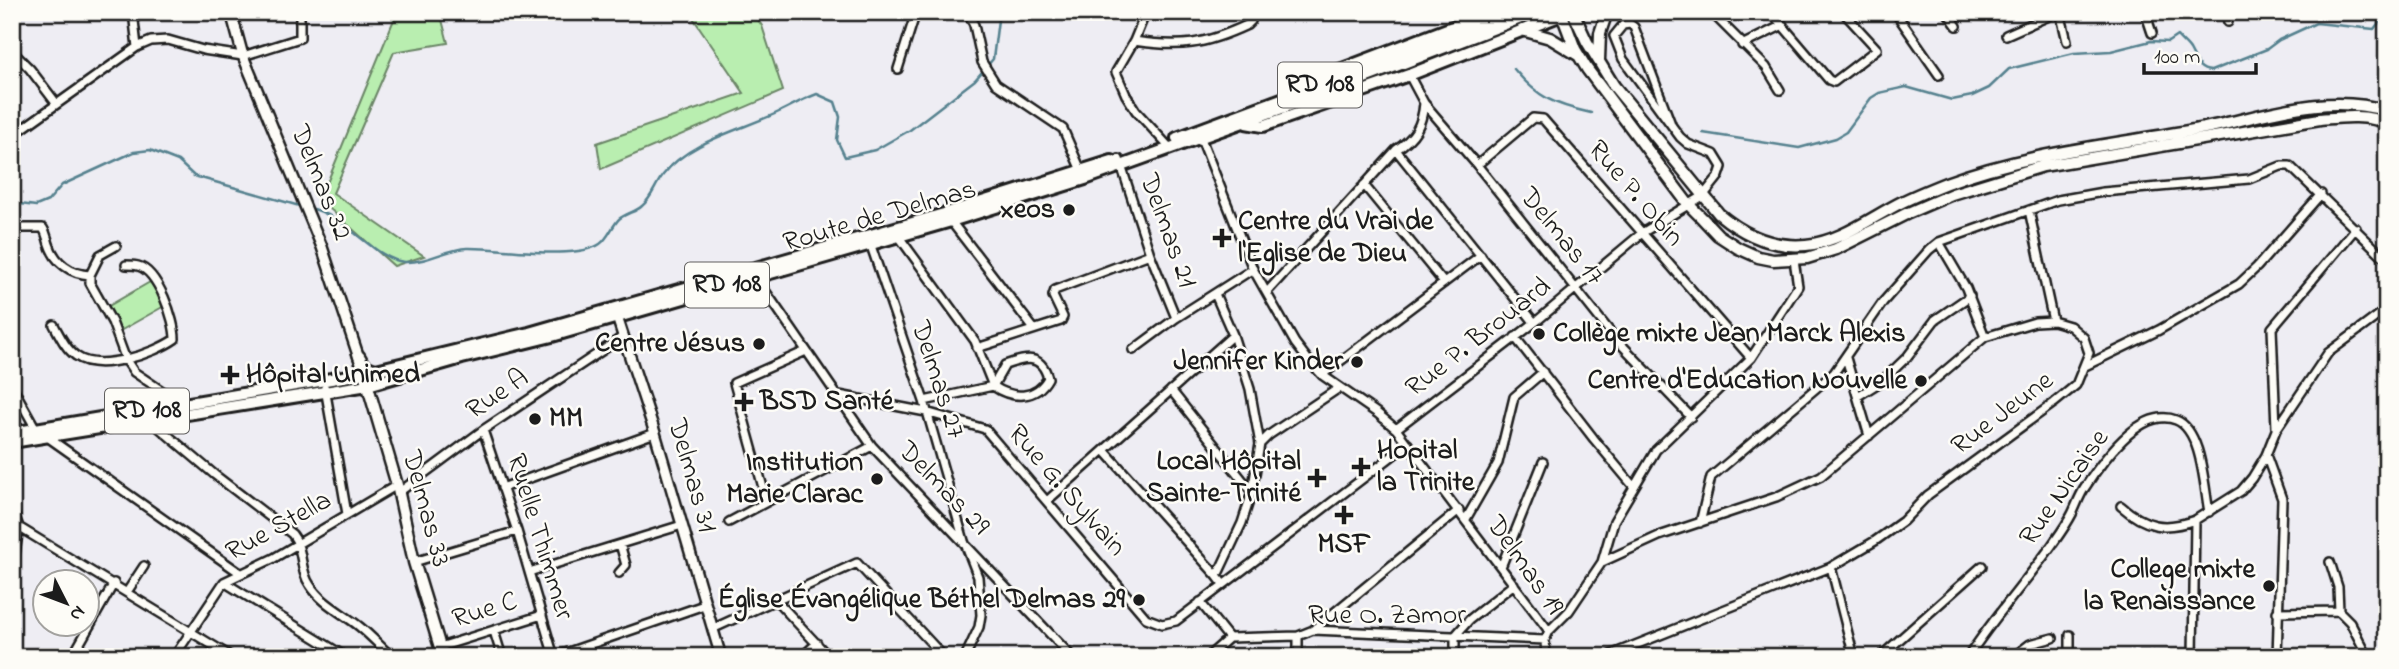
<svg xmlns="http://www.w3.org/2000/svg" width="2399" height="669" viewBox="0 0 2399 669" font-family="'Indie Flower',sans-serif">
  <rect width="100%" height="100%" fill="#eeedf3"/>
  <filter id="ink" filterUnits="userSpaceOnUse"><feTurbulence type="fractalNoise" baseFrequency=".0143" numOctaves="2"/><feDisplacementMap in="SourceGraphic" scale="14" xChannelSelector="R" yChannelSelector="G"/><feConvolveMatrix kernelMatrix="1 2 1 2 8 2 1 2 1" color-interpolation-filters="sRGB"/></filter>
  <g filter="url(#ink)">
    <path fill="#b9eeb0" stroke="#6a8566" stroke-width="2" d="M397,12H440L448,43L394,52L333,193L424,256L394,266L320,200Z
      M689,12H753L762,26L783,91L601,169L597,143L744,93Z
      M150,282L166,305L120,331L107,307Z"/>
    <g fill="none" stroke-linecap="round" stroke-linejoin="round">
      <path stroke="#54818e" stroke-width="2.5" d="M1514,69C1538,98 1555,105 1591,113
        M1703,133L1799,148L1836,138L1846,132L1871,98L1879,93L1906,87L1952,100L1972,96L1989,88L2009,69L2074,53L2111,51L2151,41L2168,42L2177,36C2181,41 2187,45 2190,50C2196,61 2198,70 2211,71L2267,49L2279,40L2316,23L2374,29L2387,12
        M12,203L36,206L48,201L62,185L134,152L150,150L178,161L194,176L303,207
        M309,208C346,215 376,261 405,262C426,263 447,249 467,248C498,247 575,261 600,244C608,239 612,226 619,219C626,213 636,212 642,206C652,198 655,185 663,175C689,141 742,130 779,112C792,106 803,99 817,94L835,102L840,117L837,140L845,157L875,150L910,130L975,80L993,59L999,12"/>
      <g stroke="#1c1c1c" stroke-width="12">
        <path id="minor" d="M133,12L137,47
          M810,12V13
          M968,12L974,25L982,62L996,84L1063,129L1083,175
          M1146,12L1134,41L1116,72L1126,95L1136,111L1170,148
          M1711,12L1766,67L1780,90
          M1771,12L1829,80L1834,82L1877,49L1843,12
          M1895,12L1939,75
          M1947,12L1957,26
          M2060,12L2067,41
          M2145,12L2152,33
          M2226,12L2228,22
          M2006,35L2058,12
          M1134,41C1181,48 1204,45 1247,25L1251,21L1252,12
          M1742,45L1783,25
          M12,51L30,69L56,103
          M898,69L916,12
          M1409,75L1424,103L1477,165L1615,338L1691,417
          M12,136L137,47L151,41L168,40L203,50L243,56L300,38V12
          M1200,136L1253,269L1295,343L1308,360L1322,375L1377,413L1396,429L1549,631
          M1396,150L1534,322
          M1119,159L1150,254L1176,318
          M1477,165L1533,118L1543,119L1751,358
          M1364,185L1444,283
          M2029,210L2053,321
          M950,220L1034,329
          M12,228H43C47,234 47,238 49,244C55,263 71,274 90,275
          M897,234L975,341L993,386
          M869,240L924,401L964,541L978,577L981,615L979,627L965,657
          M1939,242L1966,288L1985,337
          M116,246L100,255L90,275V283L112,322L126,360L134,372L183,405
          M755,276L872,446L1072,657
          M1267,292L1396,150C1415,137 1422,126 1424,103
          M1215,294L1233,335L1250,389L1260,444L1252,492L1242,523L1217,576L1223,584
          M54,325C60,336 66,349 76,356C99,373 155,353 175,339C175,320 158,271 138,266C134,265 130,265 126,265
          M1515,337L1594,439L1634,487
          M977,348L1061,321L1063,317L1053,296L1055,290L1150,254
          M1133,350L1176,318L1253,269
          M1846,358L1869,436
          M2085,366L2159,330L2239,284L2257,267L2321,194
          M1322,375L1481,255
          M12,386L36,429L240,573
          M325,388L347,514
          M1171,390L1252,492
          M839,395L926,412L985,429L1146,618L1162,624L1176,621L1408,444
          M1858,396L1882,381L1907,357L1935,320L1970,296
          M924,401L993,386C1012,399 1036,400 1048,378C1041,353 1025,358 1005,365L993,386
          M150,417L151,421L215,475L292,534C304,548 299,570 310,585C322,604 343,613 360,627C371,636 381,647 392,657
          M2276,428L2272,328L2356,228
          M1396,429L1538,320L1642,233L1703,196L1719,176L1722,167L1714,154L1688,144L1680,137L1623,59L1614,36L1623,25L1630,24L1634,27L1671,124
          M483,430L517,531L554,657
          M1260,444L1269,435L1339,388
          M1104,450L1217,576
          M2266,455L2282,499L2277,657
          M502,488L655,433
          M398,493L483,430L624,336
          M1048,500L1233,335
          M767,502L734,383L806,351
          M2121,506C2145,527 2164,531 2195,520
          M12,509L19,527L12,575
          M1466,519L1498,463L1514,397L1543,372
          M729,522L872,446
          M12,523L232,657
          M1700,523L1711,477L1834,373L1883,302L1929,250L1939,242L2058,200L2103,192L2249,179L2281,166H2290L2387,260
          M414,562L517,531
          M1602,562L1659,536L1776,497L1821,476L1985,337L2035,322L2053,321L2070,326L2084,338L2089,353L2076,385L2054,403L1928,495L1903,521L1875,541L1831,567L1605,657
          M2330,562L2338,587L2339,611
          M1501,567L1543,462
          M1831,567L1854,657
          M529,572L682,525
          M619,573L626,565L620,544
          M224,582L346,657
          M127,592L144,566
          M775,599L829,657
          M1200,602L1229,638
          M2277,612L2339,611L2350,622L2368,657
          M712,629L857,563L944,657
          M1313,630L1459,510
          M494,631L502,657
          M2070,635V657
          M1229,638L1298,636L1313,630L1545,640
          M440,647L542,615
          M72,657L114,583
          M174,657L224,582L274,558L397,485
          M373,657L385,651
          M554,657L704,605
          M802,657L817,643
          M1213,657L1212,653L1229,638
          M1298,657V636
          M1455,657V636L1469,620L1514,584
          M1546,657L1545,640L1549,631L1569,611L1602,562L1614,521L1656,450L1751,358L1798,286L1794,260
          M1880,657L1982,566
          M1968,657C1994,617 2025,583 2052,545C2059,535 2067,524 2072,514C2076,506 2079,497 2084,489C2100,464 2140,406 2176,420C2202,430 2204,487 2209,512
          M2013,657L2030,644L2053,638
          M2140,657L2193,655
          M2193,657L2195,520L2241,491L2252,478L2266,455L2276,430L2328,353L2387,309"/>
      </g>
      <g stroke="#1c1c1c" stroke-width="14">
        <path id="tertiary" d="M231,12L243,56L322,247L360,361
          M616,314L655,433L721,657"/>
      </g>
      <g stroke="#1c1c1c" stroke-width="15">
        <path id="secondary" d="M1561,12L1575,49L1587,69L1688,204L1702,218L1718,235L1738,248L1758,257L1773,260L1807,258L1836,249L1908,213L1952,194L2043,166L2320,119C2342,117 2366,114 2387,123
          M1573,12L1587,42L1614,86L1719,214C1744,235 1773,248 1806,245C1840,242 1872,217 1902,202C1916,195 1931,189 1946,183C2026,153 2111,145 2194,130C2257,119 2322,91 2387,111
          M1522,30L1550,38L1578,55
          M1599,60L1600,33L1607,12
          M359,356L364,365L376,370
          M364,373L397,485L414,562L443,657"/>
      </g>
      <g stroke="#1c1c1c" stroke-width="16">
        <path id="primary" d="M1295,87L1492,12
          M1246,123L1263,126L1409,75L1569,12
          M1177,138L1514,12
          M12,433L355,375L529,333L944,214L1112,161
          M12,442L368,385L462,358L552,336L951,221L1085,179L1354,82L1536,12"/>
      </g>
      <use href="#minor" stroke="#fdfcf7" stroke-width="7"/>
      <use href="#tertiary" stroke="#fdfcf7" stroke-width="9"/>
      <use href="#secondary" stroke="#fdfcf7" stroke-width="10"/>
      <use href="#primary" stroke="#fdfcf7" stroke-width="10"/>
    </g>
  </g>
  <g fill="#1c1c1c" stroke="#fdfcf7" stroke-width="2.5">
    <circle cx="1069" cy="210" r="7"/>
    <path d="M1218.5 227.5h7v7h7v7h-7v7h-7v-7h-7v-7h7z"/>
    <circle cx="1539" cy="334" r="7"/>
    <circle cx="759" cy="344" r="7"/>
    <circle cx="1357" cy="362" r="7"/>
    <path d="M226.5 364.5h7v7h7v7h-7v7h-7v-7h-7v-7h7z"/>
    <circle cx="1921" cy="381" r="7"/>
    <path d="M740.5 391.5h7v7h7v7h-7v7h-7v-7h-7v-7h7z"/>
    <circle cx="535" cy="419" r="7"/>
    <path d="M1357.5 456.5h7v7h7v7h-7v7h-7v-7h-7v-7h7z"/>
    <path d="M1313.5 467.5h7v7h7v7h-7v7h-7v-7h-7v-7h7z"/>
    <circle cx="877" cy="479" r="7"/>
    <path d="M1340.5 504.5h7v7h7v7h-7v7h-7v-7h-7v-7h7z"/>
    <circle cx="2269" cy="586" r="7"/>
    <circle cx="1139" cy="600" r="7"/>
  </g>
  <g text-anchor="middle" dominant-baseline="central" stroke-width="5" stroke-linejoin="round" paint-order="stroke">
    <g fill="#fdfcf7" stroke="#605f5e" stroke-width="2">
      <rect x="1278" y="62.5" width="84" height="45" rx="5"/>
      <rect x="685" y="262.5" width="84" height="45" rx="5"/>
      <rect x="105" y="388.5" width="84" height="45" rx="5"/>
    </g>
    <g font-size="26" font-weight="bold" fill="#1c1c1c">
      <text x="1320" y="85">RD 108</text>
      <text x="727" y="285">RD 108</text>
      <text x="147" y="411">RD 108</text>
    </g>
    <g font-size="28" fill="#1c1c1c" stroke="#fdfcf7">
      <text transform="translate(320 183) rotate(68)">Delmas 32</text>
      <text transform="translate(1635 194) rotate(49)">Rue P. Obin</text>
      <text transform="translate(880 217) rotate(-16)">Route de Delmas</text>
      <text transform="translate(1167 231) rotate(70)">Delmas 21</text>
      <text transform="translate(1561 237) rotate(51)">Delmas 17</text>
      <text transform="translate(1479 338) rotate(-38)">Rue P. Brouard</text>
      <text transform="translate(937 380) rotate(72)">Delmas 27</text>
      <text transform="translate(498 395) rotate(-34)">Rue A</text>
      <text transform="translate(2003 414) rotate(-37)">Rue Jeune</text>
      <text transform="translate(691 476) rotate(74)">Delmas 31</text>
      <text transform="translate(2065 488) rotate(-55)">Rue Nicaise</text>
      <text transform="translate(943 489) rotate(46)">Delmas 29</text>
      <text transform="translate(1066 491) rotate(49)">Rue G. Sylvain</text>
      <text transform="translate(425 509) rotate(75)">Delmas 33</text>
      <text transform="translate(279 527) rotate(-29)">Rue Stella</text>
      <text transform="translate(539 537) rotate(73)">Ruelle Thimmer</text>
      <text transform="translate(1524 566) rotate(55)">Delmas 19</text>
      <text transform="translate(485 611) rotate(-17)">Rue C</text>
      <text x="1387" y="616">Rue O. Zamor</text>
    </g>
    <g font-size="28" font-weight="bold" fill="#1c1c1c" stroke="#fdfcf7" text-anchor="end">
      <text x="1055" y="210">xeos</text>
      <text x="1238" y="222" text-anchor="start">Centre du Vrai de<tspan x="1238" dy="32">l'Eglise de Dieu</tspan></text>
      <text x="1553" y="334" text-anchor="start">Collège mixte Jean Marck Alexis</text>
      <text x="745" y="344">Centre Jésus</text>
      <text x="1343" y="362">Jennifer Kinder</text>
      <text x="246" y="375" text-anchor="start">Hôpital Unimed</text>
      <text x="1907" y="381">Centre d'Education Nouvelle</text>
      <text x="760" y="402" text-anchor="start">BSD Santé</text>
      <text x="549" y="419" text-anchor="start">MM</text>
      <text x="1377" y="451" text-anchor="start">Hopital<tspan x="1377" dy="32">la Trinite</tspan></text>
      <text x="1301" y="462">Local Hôpital<tspan x="1301" dy="32">Sainte-Trinité</tspan></text>
      <text x="863" y="463">Institution<tspan x="863" dy="32">Marie Clarac</tspan></text>
      <text x="1344" y="545" text-anchor="middle">MSF</text>
      <text x="2255" y="570">College mixte<tspan x="2255" dy="32">la Renaissance</tspan></text>
      <text x="1125" y="600">Église Évangélique Béthel Delmas 29</text>
    </g>
  </g>
  <rect width="2399" height="669" fill="none" stroke="#fdfcf7" stroke-width="42"/>
  <rect x="21" y="21" width="2357" height="627" fill="none" stroke="#1c1c1c" stroke-width="2.5" filter="url(#ink)"/>
  <g transform="translate(66 603) rotate(132)"><circle r="33" fill="#fdfcf7" stroke="#a3a29f" stroke-width="2"/>
  <path d="M0-5L12 26L0 18L-12 26Z" fill="#1c1c1c"/>
  <text y="-10" font-size="19" font-weight="bold" text-anchor="middle" fill="#1c1c1c">N</text>
  </g>
  <path d="M2144 63v10h112v-10" fill="none" stroke="#1c1c1c" stroke-width="3.5"/>
  <text x="2154" y="63" font-size="21" fill="#1c1c1c" stroke="#fdfcf7" stroke-width="5" paint-order="stroke">100 m</text>
</svg>
